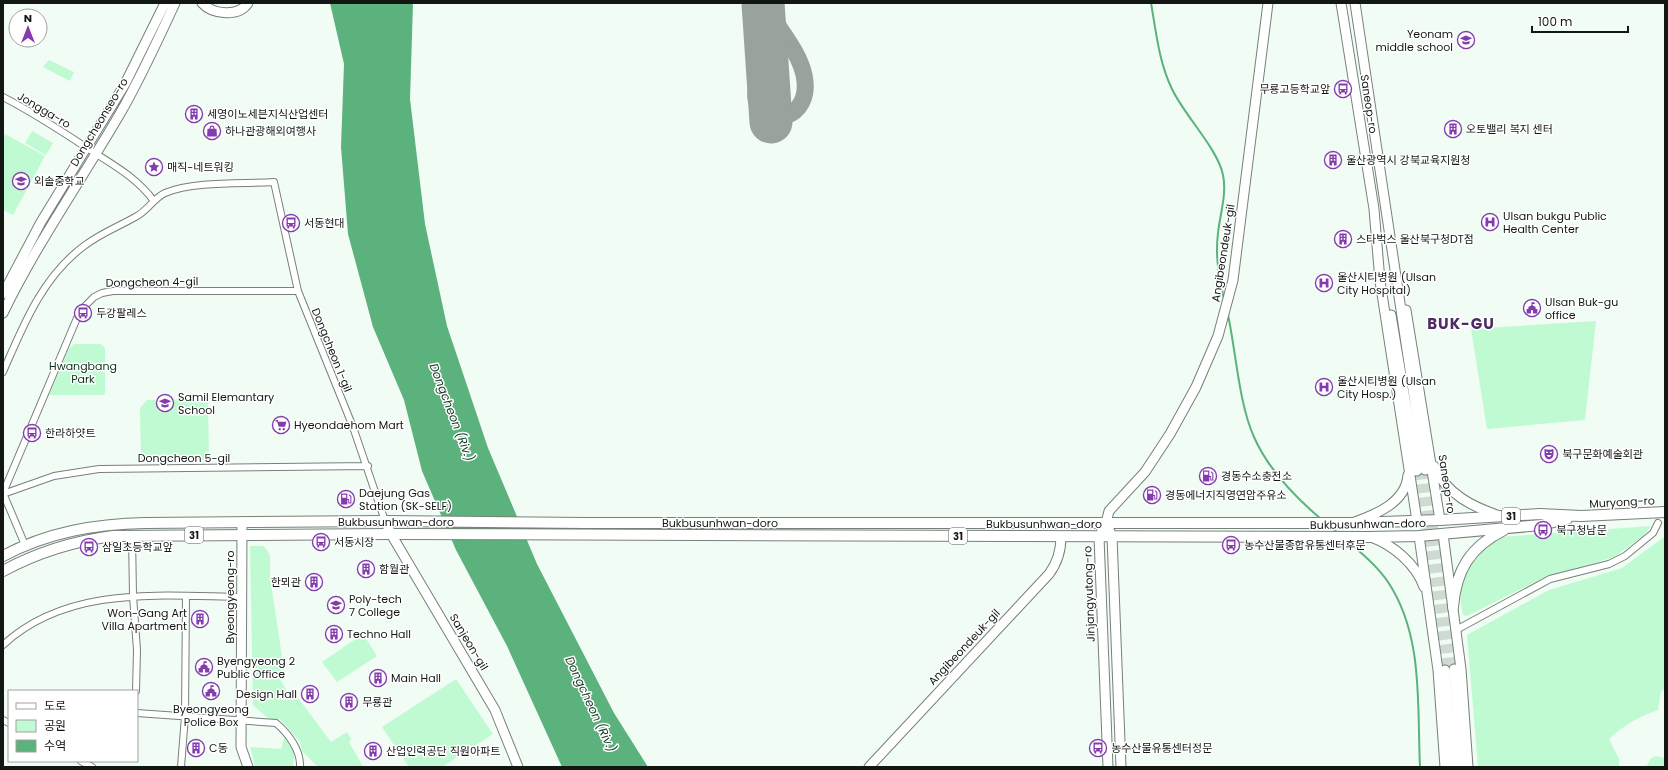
<svg xmlns="http://www.w3.org/2000/svg" width="1668" height="770" viewBox="0 0 1668 770" font-family="Poppins,'Noto Sans KR',sans-serif">
  <rect width="100%" height="100%" fill="#f0fcf4"/>
  <path fill="#c0fad2" d="M49,60L74,72L70,81L43,67Z
    M32,131L53,143L46,155L25,143Z
    M5,134L45,156L13,215L3,210V137Z
    M1596,321L1585,420L1487,429L1471,329Z
    M74,344H101L105,348V395H49L69,348Z
    M208,399L209,457L206,460H141L140,408L147,400Z
    M1651,526L1643,536L1614,557L1541,579L1467,616L1463,615C1454,574 1468,559 1501,537Z
    M1664,537L1665,690L1661,691L1658,710C1639,716 1623,726 1609,739L1619,759V767H1478L1467,635L1549,590L1622,568Z
    M250,546H263L267,550L270,556V577L284,670L279,673L280,679L288,693L293,691L331,742L347,732L351,739L349,742L363,767H318L302,751L300,742L280,719L270,720L253,705Z
    M363,634L377,656L337,682L322,662Z
    M456,679L493,734L442,767H409L382,727Z
    M285,735L295,747L293,767H255L250,747L281,749Z
    M1656,756L1665,758V767H1646L1651,758Z"/>
  <path fill="#5bb27c" d="M330,3H413L410,99L425,224L447,326L488,448L537,564L614,713L648,767H562L507,646L456,550L422,471L404,400L373,327L348,234L341,147L344,64Z"/>
  <g fill="none" stroke-linecap="round" stroke-linejoin="round">
    <path stroke="#5bb27c" stroke-width="2" d="M1151,3C1156,31 1159,63 1172,89C1184,115 1218,149 1223,175C1227,194 1220,214 1218,233C1215,257 1219,276 1224,299
      M1228,315C1236,352 1239,404 1254,437C1268,469 1295,497 1321,519
      M1331,527L1338,533
      M1347,541C1362,553 1378,567 1388,582C1424,636 1417,706 1420,767"/>
    <path stroke="#99a29c" stroke-width="17" d="M765,30C765,42 765,54 762,66C760,77 754,88 756,99C760,129 814,122 804,75C798,48 776,28 765,3"/>
    <path stroke="#99a29c" stroke-width="43" d="M763,3L771,122"/>
    <path stroke="#cfdad2" stroke-width="9" stroke-dasharray="9 4.5" stroke-linecap="butt" d="M1425,470L1454,669
      M1417,471L1436,598L1445,670"/>
    <g stroke="#768179" stroke-width="8">
      <path id="street" d="M3,97C32,112 60,130 87,148C113,165 135,176 154,201
        M3,372C23,326 42,277 84,246C101,233 120,226 137,216C148,210 154,198 165,193C194,181 243,184 274,182L298,291L353,427L385,521
        M3,494L54,476L99,469L368,466
        M132,535L133,596L137,650L136,691
        M25,545L3,493L80,311L94,297L102,293L113,291H298
        M1456,630L1550,579L1609,564L1625,556L1653,533L1658,523
        M3,645C68,585 161,596 242,597
        M137,713L276,723C289,734 301,751 300,767
        M3,720L9,723
        M81,761L92,767
        M181,767L185,716L186,596"/>
    </g>
    <g stroke="#768179" stroke-width="11">
      <path id="secondary" d="M202,3C213,15 239,17 248,3
        M1341,3L1374,209L1380,281L1417,521
        M1355,3L1425,470
        M3,294L41,222L125,84L165,3
        M1406,310L1440,520
        M3,313C37,243 82,179 121,112C141,77 158,40 175,3
        M1391,315L1417,471
        M1434,466C1446,494 1473,507 1500,516
        M385,521L391,534L495,710L518,767
        M242,522L241,747L248,767
        M1355,522C1377,514 1406,502 1408,475
        M1109,529L1112,537L1121,767
        M1443,534L1461,669L1468,767
        M1419,536L1438,670L1445,767
        M1371,537C1393,545 1416,564 1424,587
        M1454,669L1461,767
        M1445,670L1452,767
        M869,767L1049,574C1058,562 1061,551 1061,537
        M1108,767L1099,537L1106,523L1109,511L1145,472L1170,434L1196,387L1218,336L1233,280L1268,3"/>
    </g>
    <g stroke="#768179" stroke-width="12">
      <path id="primary" d="M3,556C48,532 95,524 146,523L385,521L586,523H1352L1440,520L1540,514L1581,516L1665,512
        M3,571C38,552 74,541 113,536L391,534L1369,537L1419,536L1541,525L1567,519
        M1453,607C1456,570 1470,547 1504,530"/>
    </g>
    <use href="#street" stroke="#fff" stroke-width="6"/>
    <use href="#secondary" stroke="#fff" stroke-width="9"/>
    <use href="#primary" stroke="#fff" stroke-width="10"/>
  </g>
  <defs>
    <g id="school-ring" transform="scale(0.9)"><circle r="9.5" fill="#fff" stroke="#833bad" stroke-width="1.5"/><path d="M0-5L7-2L0 1L-7-2ZM-4 1L0 2.5L4 1V4Q0 6-4 4Z" fill="#833bad"/></g>
    <g id="bus-ring" transform="scale(0.9)"><circle r="9.5" fill="#fff" stroke="#833bad" stroke-width="1.5"/><path d="M-5-6H5V4H4V6H2V4H-2V6H-4V4H-5ZM-3.5-4V0h7V-4ZM-3.5 1.2v1.5H-2V1.2ZM2 1.2v1.5H3.5V1.2Z" fill="#833bad"/></g>
    <g id="building-ring" transform="scale(0.9)"><circle r="9.5" fill="#fff" stroke="#833bad" stroke-width="1.5"/><path d="M-4-6H4V6H1V3H-1V6H-4ZM-2.5-4.3h1.7v1.8h-1.7ZM.8-4.3h1.7v1.8H.8ZM-2.5-1h1.7V.8h-1.7ZM.8-1h1.7V.8H.8Z" fill="#833bad"/></g>
    <g id="shop-ring" transform="scale(0.9)"><circle r="9.5" fill="#fff" stroke="#833bad" stroke-width="1.5"/><path d="M-5-2.5h2.3a2.7 3.5 0 0 1 5.4 0H5L5.5 6h-11ZM-1.5-2.5h3a1.5 2.3 0 0 0-3 0Z" fill="#833bad"/></g>
    <g id="sight-ring" transform="scale(0.9)"><circle r="9.5" fill="#fff" stroke="#833bad" stroke-width="1.5"/><path d="M0-6L1.8-2.2L6-1.7L2.9 1.2L3.7 5.4L0 3.3L-3.7 5.4L-2.9 1.2L-6-1.7L-1.8-2.2Z" fill="#833bad"/></g>
    <g id="hospital-ring" transform="scale(0.9)"><circle r="9.5" fill="#fff" stroke="#833bad" stroke-width="1.5"/><path d="M-5-5h3v3.5h4V-5h3V5h-3V1.5h-4V5h-3Z" fill="#833bad"/></g>
    <g id="civic-ring" transform="scale(0.9)"><circle r="9.5" fill="#fff" stroke="#833bad" stroke-width="1.5"/><path d="M-.6-6.5H3V-4.5H.6V-3L4-1V1h2V6H-6V1h2V-1L-.6-3ZM-1.2 2.5V6h2.4V2.5Z" fill="#833bad"/></g>
    <g id="supermarket-ring" transform="scale(0.9)"><circle r="9.5" fill="#fff" stroke="#833bad" stroke-width="1.5"/><path d="M-6-5.5h2.5l.6 2H6L4.5 2H-2.5L-4.4-4H-6ZM-1.5 3.2a1.3 1.3 0 1 0 .1 0ZM3 3.2a1.3 1.3 0 1 0 .1 0Z" fill="#833bad"/></g>
    <g id="theatre-ring" transform="scale(0.9)"><circle r="9.5" fill="#fff" stroke="#833bad" stroke-width="1.5"/><path d="M-5-5.5Q0-4 5-5.5V0Q5 5 0 6Q-5 5-5 0ZM-3.3-2.5H-1v1.5H-3.3ZM1-2.5H3.3v1.5H1ZM-2.8 1Q0 5.5 2.8 1Z" fill="#833bad"/></g>
    <g id="fuel-ring" transform="scale(0.9)"><circle r="9.5" fill="#fff" stroke="#833bad" stroke-width="1.5"/><path d="M-5.5-6h7V0h2V4h1.3V-2.5L3-4.5l.8-.8L6-3V5H2.5V1h-1V6h-7ZM-4.2-4.7v3.2H.2V-4.7Z" fill="#833bad"/></g>
    <g id="university-ring" transform="scale(0.9)"><circle r="9.5" fill="#fff" stroke="#833bad" stroke-width="1.5"/><path d="M0-5L7-2L0 1L-7-2ZM-4 1L0 2.5L4 1V4Q0 6-4 4Z" fill="#833bad"/></g>
  </defs>
  <g fill-rule="evenodd">
    <use href="#school-ring" x="1466" y="40"/>
    <use href="#bus-ring" x="1343" y="89"/>
    <use href="#building-ring" x="194" y="114"/>
    <use href="#building-ring" x="1453" y="129"/>
    <use href="#shop-ring" x="212" y="131"/>
    <use href="#building-ring" x="1333" y="160"/>
    <use href="#sight-ring" x="154" y="167"/>
    <use href="#school-ring" x="21" y="181"/>
    <use href="#hospital-ring" x="1490" y="222"/>
    <use href="#bus-ring" x="291" y="223"/>
    <use href="#building-ring" x="1343" y="239"/>
    <use href="#hospital-ring" x="1324" y="283"/>
    <use href="#civic-ring" x="1532" y="308"/>
    <use href="#bus-ring" x="83" y="313"/>
    <use href="#hospital-ring" x="1324" y="387"/>
    <use href="#school-ring" x="165" y="403"/>
    <use href="#supermarket-ring" x="281" y="425"/>
    <use href="#bus-ring" x="32" y="433"/>
    <use href="#theatre-ring" x="1549" y="454"/>
    <use href="#fuel-ring" x="1208" y="476"/>
    <use href="#fuel-ring" x="1152" y="495"/>
    <use href="#fuel-ring" x="346" y="499"/>
    <use href="#bus-ring" x="1543" y="530"/>
    <use href="#bus-ring" x="321" y="542"/>
    <use href="#bus-ring" x="1231" y="545"/>
    <use href="#bus-ring" x="89" y="547"/>
    <use href="#building-ring" x="366" y="569"/>
    <use href="#building-ring" x="314" y="582"/>
    <use href="#university-ring" x="336" y="605"/>
    <use href="#building-ring" x="200" y="619"/>
    <use href="#building-ring" x="334" y="634"/>
    <use href="#civic-ring" x="204" y="667"/>
    <use href="#building-ring" x="378" y="678"/>
    <use href="#civic-ring" x="211" y="691"/>
    <use href="#building-ring" x="310" y="694"/>
    <use href="#building-ring" x="349" y="702"/>
    <use href="#building-ring" x="196" y="748"/>
    <use href="#bus-ring" x="1098" y="748"/>
    <use href="#building-ring" x="373" y="751"/>
  </g>
  <g text-anchor="middle" dominant-baseline="central" stroke-width="3" stroke-linejoin="round" paint-order="stroke">
    <g fill="#fff" stroke="#5a5d5a" stroke-width="1">
      <rect x="1502" y="508" width="18" height="16" rx="3"/>
      <rect x="185" y="527" width="18" height="16" rx="3"/>
      <rect x="949" y="528" width="18" height="16" rx="3"/>
    </g>
    <g font-size="10" font-weight="bold" fill="#131714">
      <text x="1511" y="516">31</text>
      <text x="194" y="535">31</text>
      <text x="958" y="536">31</text>
    </g>
    <g font-size="11" fill="#131714" stroke="#fff" text-anchor="start">
      <text x="1453" y="34" text-anchor="end">Yeonam<tspan x="1453" dy="13">middle school</tspan></text>
      <text x="1330" y="89" text-anchor="end">무룡고등학교앞</text>
      <text x="207" y="114">세영이노세븐지식산업센터</text>
      <text x="1466" y="129">오토밸리 복지 센터</text>
      <text x="225" y="131">하나관광해외여행사</text>
      <text x="1346" y="160">울산광역시 강북교육지원청</text>
      <text x="167" y="167">매직-네트워킹</text>
      <text x="34" y="181">외솔중학교</text>
      <text x="1503" y="216">Ulsan bukgu Public<tspan x="1503" dy="13">Health Center</tspan></text>
      <text x="304" y="223">서동현대</text>
      <text x="1356" y="239">스타벅스 울산북구청DT점</text>
      <text x="1337" y="277">울산시티병원 (Ulsan<tspan x="1337" dy="13">City Hospital)</tspan></text>
      <text x="1545" y="302">Ulsan Buk-gu<tspan x="1545" dy="13">office</tspan></text>
      <text x="96" y="313">두강팔레스</text>
      <text x="1337" y="381">울산시티병원 (Ulsan<tspan x="1337" dy="13">City Hosp.)</tspan></text>
      <text x="178" y="397">Samil Elemantary<tspan x="178" dy="13">School</tspan></text>
      <text x="294" y="425">Hyeondaehom Mart</text>
      <text x="45" y="433">한라하얏트</text>
      <text x="1562" y="454">북구문화예술회관</text>
      <text x="1221" y="476">경동수소충전소</text>
      <text x="359" y="493">Daejung Gas<tspan x="359" dy="13">Station (SK-SELF)</tspan></text>
      <text x="1165" y="495">경동에너지직영연암주유소</text>
      <text x="1556" y="530">북구청남문</text>
      <text x="334" y="542">서동시장</text>
      <text x="1244" y="545">농수산물종합유통센터후문</text>
      <text x="102" y="547">삼일초등학교앞</text>
      <text x="379" y="569">함월관</text>
      <text x="301" y="582" text-anchor="end">한뫼관</text>
      <text x="349" y="599">Poly-tech<tspan x="349" dy="13">7 College</tspan></text>
      <text x="187" y="613" text-anchor="end">Won-Gang Art<tspan x="187" dy="13">Villa Apartment</tspan></text>
      <text x="347" y="634">Techno Hall</text>
      <text x="217" y="661">Byengyeong 2<tspan x="217" dy="13">Public Office</tspan></text>
      <text x="391" y="678">Main Hall</text>
      <text x="297" y="694" text-anchor="end">Design Hall</text>
      <text x="362" y="702">무룡관</text>
      <text x="211" y="709" text-anchor="middle">Byeongyeong<tspan x="211" dy="13">Police Box</tspan></text>
      <text x="209" y="748">C동</text>
      <text x="1111" y="748">농수산물유통센터정문</text>
      <text x="386" y="751">산업인력공단 직원아파트</text>
    </g>
    <g font-size="11" fill="#131714" stroke="#fff">
      <text transform="translate(1369 104) rotate(81)">Saneop-ro</text>
      <text transform="translate(44 110) rotate(31)">Jongga-ro</text>
      <text transform="translate(99 122) rotate(-59)">Dongcheonseo-ro</text>
      <text transform="translate(1223 253) rotate(-81)">Angibeondeuk-gil</text>
      <text transform="translate(152 282) rotate(-1)">Dongcheon 4-gil</text>
      <text transform="translate(332 350) rotate(68)">Dongcheon 1-gil</text>
      <text x="184" y="458">Dongcheon 5-gil</text>
      <text transform="translate(1447 484) rotate(81)">Saneop-ro</text>
      <text transform="translate(1622 502) rotate(-3)">Muryong-ro</text>
      <text x="396" y="522">Bukbusunhwan-doro</text>
      <text x="720" y="523">Bukbusunhwan-doro</text>
      <text x="1044" y="524">Bukbusunhwan-doro</text>
      <text transform="translate(1368 524) rotate(-1)">Bukbusunhwan-doro</text>
      <text transform="translate(1089 594) rotate(-92)">Jinjangyutong-ro</text>
      <text transform="translate(230 597) rotate(-90)">Byeongyeong-ro</text>
      <text transform="translate(469 642) rotate(59)">Sanjeon-gil</text>
      <text transform="translate(964 647) rotate(-47)">Angibeondeuk-gil</text>
    </g>
    <g font-size="11" fill="#0b311c" stroke="#fff">
      <text x="83" y="366">Hwangbang<tspan x="83" dy="13">Park</tspan></text>
    </g>
    <g font-size="12" font-style="italic" fill="#1b402a" stroke="#fff">
      <text transform="translate(452 412) rotate(69)">Dongcheon (Riv.)</text>
      <text transform="translate(591 704) rotate(65)">Dongcheon (Riv.)</text>
    </g>
    <g font-size="15" font-weight="bold" letter-spacing="1" fill="#4e2b64" stroke="#fff">
      <text x="1461" y="323">BUK-GU</text>
    </g>
  </g>
  <rect width="1668" height="770" fill="none" stroke="#131714" stroke-width="8"/>
  <rect x="8" y="690" width="130" height="72" fill="#ffffff" stroke="#a1a2a1"/>
  <rect x="16" y="703" width="20" height="6" fill="#ffffff" stroke="#a1a2a1"/>
  <text x="44" y="710" font-size="12" fill="#131714">도로</text>
  <rect x="16" y="720" width="20" height="12" fill="#c0fad2" stroke="#a1a2a1"/>
  <text x="44" y="730" font-size="12" fill="#131714">공원</text>
  <rect x="16" y="740" width="20" height="12" fill="#5bb27c" stroke="#a1a2a1"/>
  <text x="44" y="750" font-size="12" fill="#131714">수역</text>
  <g transform="translate(28 28)"><circle r="19" fill="#ffffff" stroke="#a1a2a1"/>
  <path d="M0-3L7 15L0 10L-7 15Z" fill="#833bad"/>
  <text y="-6" font-size="11" font-weight="bold" text-anchor="middle" fill="#131714">N</text>
  </g>
  <path d="M1532 26v6h96v-6" fill="none" stroke="#131714" stroke-width="2"/>
  <text x="1538" y="26" font-size="12" fill="#131714" stroke="#ffffff" stroke-width="3" paint-order="stroke">100 m</text>
</svg>
